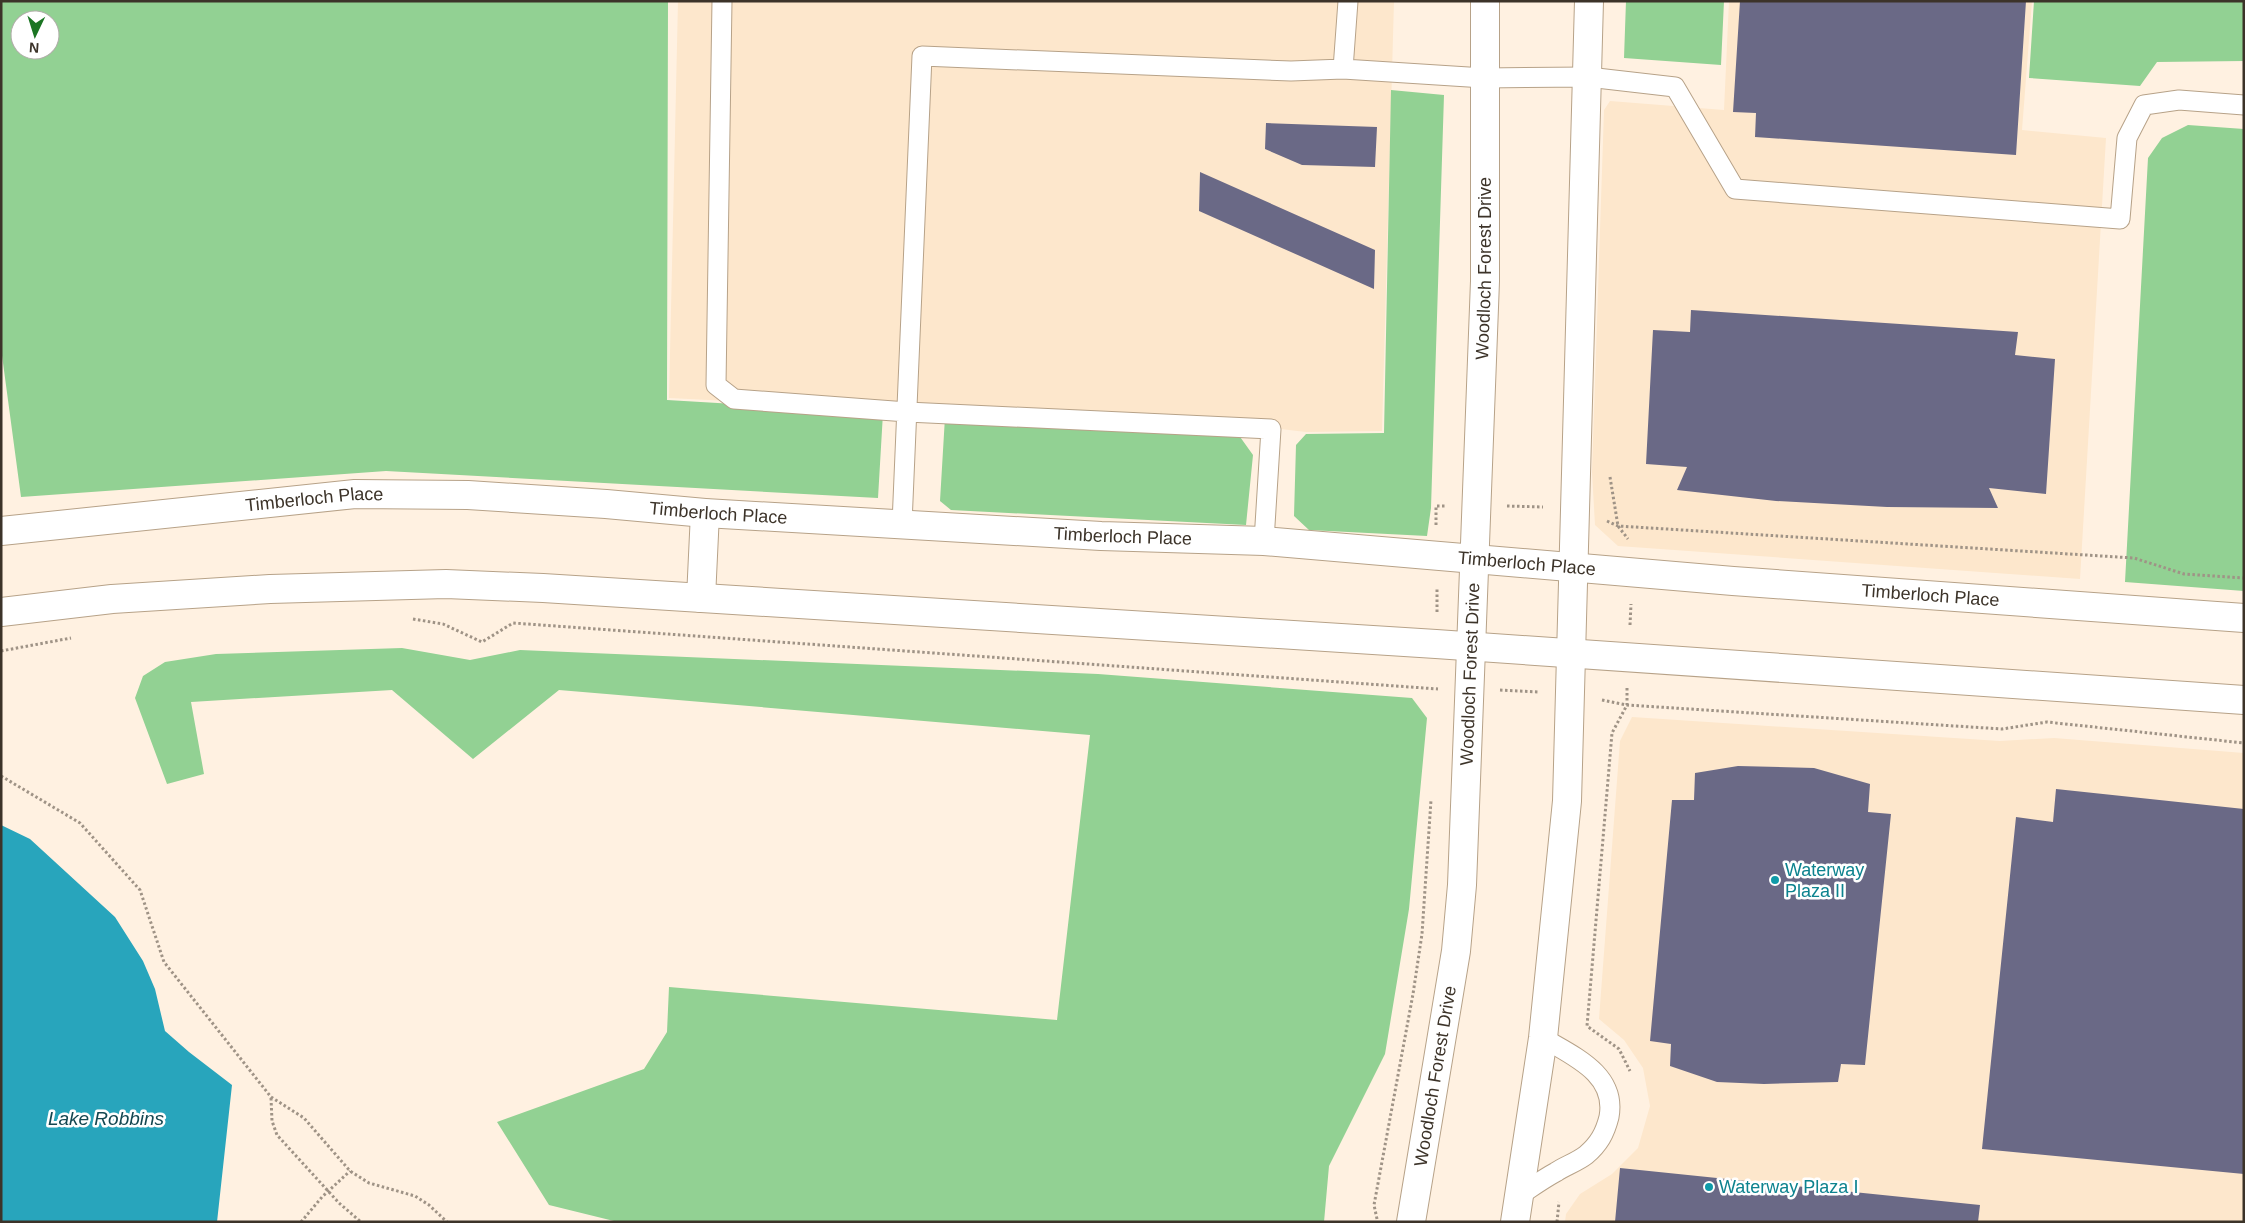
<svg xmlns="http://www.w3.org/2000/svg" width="2245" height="1223" viewBox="0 0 2245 1223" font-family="Arial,sans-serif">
  <rect width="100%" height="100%" fill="#fff1e1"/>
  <path fill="#fde7cc" d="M678,1H1394L1382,431L1306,432L1272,428L669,398Z
    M1729,1H2032L2022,130L2106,138L2080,579L1618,546L1595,525L1592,472L1604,110L1610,101L1724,110Z
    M1632,717L2000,741L2054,738L2244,753V1222H1565L1566,1214L1580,1194L1612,1174L1638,1148L1650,1106L1643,1068L1624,1040L1599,1019L1620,741Z"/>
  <path fill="#92d193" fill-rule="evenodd" d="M1,1H668L667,400L883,413L878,498L386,471L21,497L1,348ZM20,20H50V50H20Z
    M1626,1H1724L1721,65L1624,58Z
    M2034,1H2244V61L2157,62L2140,86L2029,78Z
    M1391,90L1444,95L1431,508L1427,536L1309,530L1294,516L1296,445L1306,434L1384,433Z
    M2188,125L2244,129V591L2125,582L2148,158L2162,138Z
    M945,417L1238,434L1253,455L1246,525L951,510L940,501Z
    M402,648L470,660L520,650L1098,674L1412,698L1427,718L1409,909L1385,1054L1329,1166L1324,1222H618L549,1205L497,1122L644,1069L667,1032L669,987L1057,1020L1090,735L559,690L473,759L392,690L191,702L204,774L167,784L135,698L143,676L165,662L216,654Z"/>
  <path fill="#28a5bc" d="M1,825L30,839L115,917L143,961L155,989L165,1031L189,1052L232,1085L217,1222H1Z"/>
  <path fill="#6a6986" d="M1740,1H2026L2016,155L1755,137L1756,113L1733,112Z
    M1266,123L1377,127L1375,167L1302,165L1265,149Z
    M1200,172L1375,250L1374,289L1199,211Z
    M1691,310L2018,332L2015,355L2055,359L2046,494L1989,488L1998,508L1887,507L1776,501L1677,490L1687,467L1646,464L1653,330L1690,332Z
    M1738,766L1814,768L1870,784L1868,812L1891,814L1865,1065L1841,1064L1838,1082L1764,1084L1717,1082L1670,1066L1671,1044L1650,1041L1672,800H1694L1695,773Z
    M2056,789L2244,809V1174L1982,1149L2016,817L2053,822Z
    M1620,1168L1980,1205L1978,1222H1615Z"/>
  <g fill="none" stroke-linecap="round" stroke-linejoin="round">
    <g stroke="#b7a288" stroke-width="21">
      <path id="service" d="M722,1L716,385L734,399L907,412L1271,429L1264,541
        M1343,69L1348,1
        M902,524L922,56L1291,71L1343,69L1484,78L1588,77L1675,87L1735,189L2120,219L2127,138L2144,105L2179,100L2244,105
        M1520,1195C1532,1187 1543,1179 1556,1172C1565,1166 1577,1162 1586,1155C1599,1144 1605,1133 1609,1117C1617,1074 1573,1056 1543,1038"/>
    </g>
    <g stroke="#b7a288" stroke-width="30">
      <g id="tertiary">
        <path id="s1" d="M1,531L355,494L468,495L606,504L705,513L1101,536L1264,541L1733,581L2244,618"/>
        <path d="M701,598L705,513"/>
        <path d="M1,612L112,599L270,589L446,584L543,588L1436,644L2244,700"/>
        <path id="s2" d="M1411,1222L1456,951L1462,885L1485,281V1"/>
        <path d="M1515,1222L1543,1038L1567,801L1589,1"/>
      </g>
    </g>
    <path stroke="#9f9386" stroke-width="3" stroke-dasharray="2.5 2.5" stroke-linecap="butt" d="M1610,477L1618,526L1628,539
      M1507,506L1543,507
      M1607,521L1618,526L2134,558L2184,574L2244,578
      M1436,525V506H1446
      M1437,612V588
      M413,619L443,624L482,642L513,623L1438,689
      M1630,625L1631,604
      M1,651L71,638
      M1627,688V705L1612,733L1587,1026L1619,1049L1630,1071
      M1500,690L1539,692
      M1602,700L1627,705L2002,729L2047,722L2244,743
      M1,776L80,823L140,890L164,962L271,1097L304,1118L350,1171L369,1183L415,1196L429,1205L447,1222
      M271,1098L272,1121L277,1135L339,1203L361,1222
      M1377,1219L1374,1205L1413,994L1422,934L1431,800
      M301,1222L322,1197L350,1171
      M1557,1222L1559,1202"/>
    <use href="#service" stroke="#fff" stroke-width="19"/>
    <use href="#tertiary" stroke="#fff" stroke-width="28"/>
  </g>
  <g fill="#0f9aa8" stroke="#fff" stroke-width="2">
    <circle cx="1775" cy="880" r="5"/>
    <circle cx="1709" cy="1187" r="5"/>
  </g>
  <g text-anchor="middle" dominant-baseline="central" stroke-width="5" stroke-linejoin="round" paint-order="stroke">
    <g font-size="18" fill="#3c3329" stroke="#fff">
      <text stroke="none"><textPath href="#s2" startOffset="958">Woodloch Forest Drive</textPath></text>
      <text stroke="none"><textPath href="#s1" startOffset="315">Timberloch Place</textPath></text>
      <text stroke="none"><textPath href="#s1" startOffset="720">Timberloch Place</textPath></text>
      <text stroke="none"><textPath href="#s1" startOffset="1125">Timberloch Place</textPath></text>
      <text stroke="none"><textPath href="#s1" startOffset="1530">Timberloch Place</textPath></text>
      <text stroke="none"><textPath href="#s1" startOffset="1935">Timberloch Place</textPath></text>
      <text stroke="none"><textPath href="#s2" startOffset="552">Woodloch Forest Drive</textPath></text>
      <text stroke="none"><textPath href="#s2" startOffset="148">Woodloch Forest Drive</textPath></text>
    </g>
    <g font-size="18" fill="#0d838f" stroke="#fff" text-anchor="start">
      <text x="1785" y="870">Waterway<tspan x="1785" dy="21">Plaza II</tspan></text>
      <text x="1719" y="1187">Waterway Plaza I</text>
    </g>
    <g font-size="19" font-style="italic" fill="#144751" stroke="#fff">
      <text x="106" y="1118">Lake Robbins</text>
    </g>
  </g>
  <rect width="2245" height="1223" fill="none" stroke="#3c3329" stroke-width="5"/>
  <g transform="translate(35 35) rotate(184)"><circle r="24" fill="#ffffff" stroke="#b1ada9"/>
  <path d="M0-4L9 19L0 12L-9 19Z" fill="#1b7523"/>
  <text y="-8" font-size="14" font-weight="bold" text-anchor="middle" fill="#3c3329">N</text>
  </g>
</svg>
